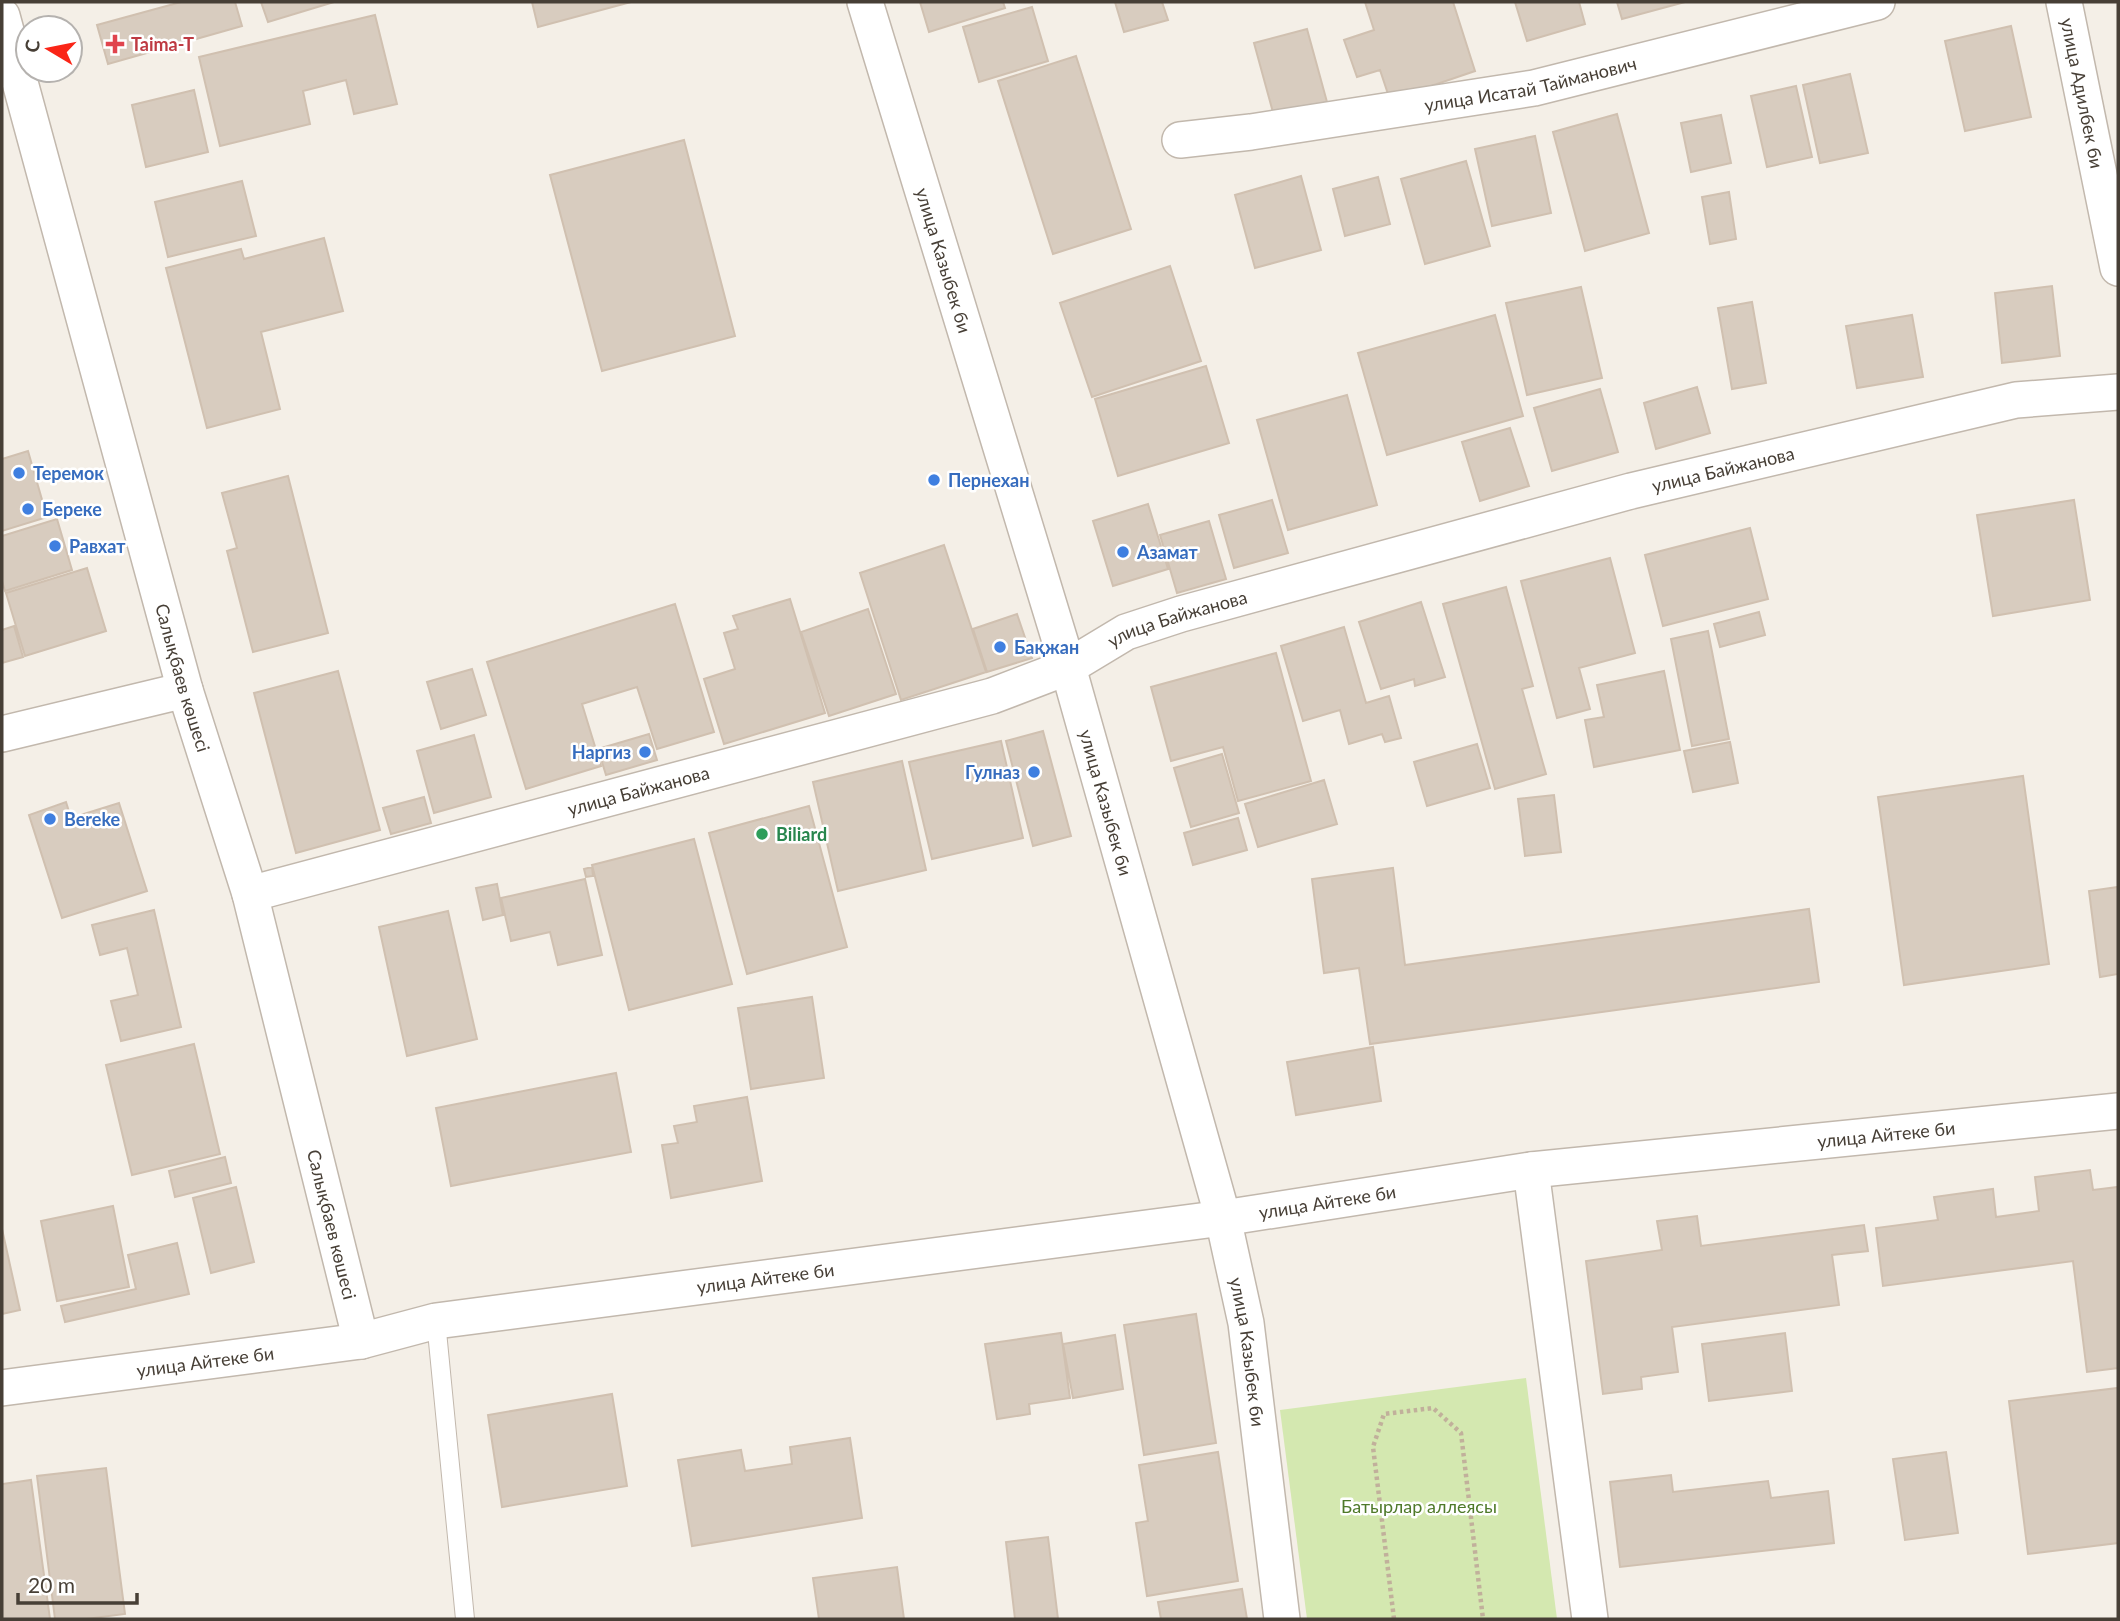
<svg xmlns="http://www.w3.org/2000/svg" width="2120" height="1621" viewBox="0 0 2120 1621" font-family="Lato,sans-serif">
  <rect width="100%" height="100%" fill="#f4efe7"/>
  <path fill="#d4e8b0" d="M1526,1378L1557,1619H1307L1280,1410Z"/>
  <path fill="#d8ccbf" stroke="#d0c0b0" stroke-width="2" d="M181,2H235L242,26L108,64L97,25Z
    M261,2H334L268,22Z
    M532,2H631L538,27Z
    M920,2H1003L1005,8L929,32Z
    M1115,2H1162L1168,20L1124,32Z
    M1365,2H1453L1475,71L1390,100L1380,70L1357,77L1344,40L1374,30Z
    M1515,2H1579L1585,24L1527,41Z
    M1617,2H1685L1622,19Z
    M1032,7L1048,61L979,82L963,27Z
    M375,15L397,104L354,114L346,80L303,91L310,124L220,146L199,57Z
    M2011,26L2031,117L1965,131L1945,41Z
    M1307,29L1327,102L1274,116L1254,43Z
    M1076,56L1131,229L1053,254L998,81Z
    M1850,74L1868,153L1820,163L1803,85Z
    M1796,86L1812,157L1767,167L1751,96Z
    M194,90L208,152L146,167L132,105Z
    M1617,114L1649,233L1585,251L1553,132Z
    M1721,115L1731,163L1691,172L1681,123Z
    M1535,136L1551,213L1492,226L1475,149Z
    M684,140L735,336L602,371L550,175Z
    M1466,161L1490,246L1425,264L1401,179Z
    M1301,176L1321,250L1255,268L1235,195Z
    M1378,177L1390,224L1345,236L1333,189Z
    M242,181L256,236L168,257L155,202Z
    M1729,192L1736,239L1710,244L1702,197Z
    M324,238L343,311L261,332L280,409L207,428L166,268L241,249L244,259Z
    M1170,266L1201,361L1092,397L1060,303Z
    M2052,286L2060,356L2002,363L1995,293Z
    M1581,287L1602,378L1527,395L1506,303Z
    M1752,302L1766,383L1732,389L1718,308Z
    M1495,315L1523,416L1387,455L1358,353Z
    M1912,315L1923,377L1857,388L1846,326Z
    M1206,366L1229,443L1118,476L1095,399Z
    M1697,387L1710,433L1656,449L1644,403Z
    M1600,389L1618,452L1552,471L1534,408Z
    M1347,395L1377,505L1288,530L1257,420Z
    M1510,428L1529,486L1480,501L1462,442Z
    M28,451L47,517L2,531V459Z
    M288,476L328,633L253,652L227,551L237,548L222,493Z
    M1272,500L1288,553L1234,568L1219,515Z
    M2074,500L2090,600L1993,616L1977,515Z
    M1148,504L1168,569L1113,586L1093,521Z
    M57,519L72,570L5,591L2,581V536Z
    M1209,521L1226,579L1177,593L1160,535Z
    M1750,528L1768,599L1663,626L1645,555Z
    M944,545L986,672L901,700L860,573Z
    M1610,558L1635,653L1579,668L1590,709L1557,718L1521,581Z
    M87,568L106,631L25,656L6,593Z
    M1506,587L1533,686L1522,689L1546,774L1495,789L1443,604Z
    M790,599L825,713L724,744L704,679L735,669L724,633L738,629L733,616Z
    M1421,602L1445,677L1415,686L1414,679L1381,689L1359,622Z
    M675,604L714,732L657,749L637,687L582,704L601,766L526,789L487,662Z
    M868,609L896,694L829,716L801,632Z
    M1759,612L1765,635L1720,647L1714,624Z
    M1017,614L1032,658L987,672L973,629Z
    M14,626L23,657L2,663V630Z
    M1344,627L1366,703L1389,696L1401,738L1385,742L1382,734L1349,744L1340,710L1303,721L1281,646Z
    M1708,631L1729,739L1692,746L1671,639Z
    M1276,653L1311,781L1238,801L1223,747L1171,761L1151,687Z
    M472,669L486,715L441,729L427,682Z
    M338,671L380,830L296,853L254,693Z
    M1664,671L1680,750L1594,767L1585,720L1604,717L1597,685Z
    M1043,731L1071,836L1033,846L1006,741Z
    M649,734L657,760L606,775L598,749Z
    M474,735L491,797L434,813L417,751Z
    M1001,741L1023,838L932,859L909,762Z
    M1730,742L1738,783L1693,792L1684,751Z
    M1477,744L1490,788L1427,806L1414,762Z
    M1222,754L1239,813L1191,827L1174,768Z
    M902,761L926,870L838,891L813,782Z
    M2023,776L2049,964L1904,985L1878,797Z
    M1324,780L1337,824L1258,847L1245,804Z
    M1554,795L1561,852L1525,856L1518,799Z
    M424,797L431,823L391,834L383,808Z
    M66,802L71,818L119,803L147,891L62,918L29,815Z
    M809,806L847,947L747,974L709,833Z
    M1238,818L1247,850L1193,865L1184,833Z
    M694,839L732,984L629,1010L592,865Z
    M592,867L593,876L586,877L584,869Z
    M1393,868L1405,965L1809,909L1819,982L1370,1044L1359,968L1324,973L1312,879Z
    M585,879L602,955L558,965L550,932L511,941L501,898Z
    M497,884L503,915L483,920L476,888Z
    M2118,887V974L2100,977L2089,891Z
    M154,910L181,1027L121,1041L111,1001L138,995L127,948L100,955L92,925Z
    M448,911L477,1039L407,1056L379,927Z
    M812,997L824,1078L751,1089L738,1008Z
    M194,1044L220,1154L132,1175L106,1065Z
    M1373,1047L1381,1101L1296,1115L1287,1062Z
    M616,1073L631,1152L451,1186L436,1108Z
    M747,1097L762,1181L671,1198L662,1145L678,1143L674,1126L697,1122L694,1106Z
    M225,1157L231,1183L175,1197L169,1171Z
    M2090,1170L2093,1190L2118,1187V1368L2087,1372L2073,1261L1883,1286L1876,1228L1938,1220L1934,1197L1993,1189L1996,1217L2039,1211L2035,1177Z
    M236,1187L254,1262L211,1273L193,1198Z
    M113,1206L129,1287L57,1301L41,1221Z
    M1697,1216L1701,1246L1864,1225L1868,1251L1832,1255L1839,1305L1672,1327L1678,1372L1641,1377L1642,1389L1603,1394L1586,1261L1662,1250L1657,1221Z
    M2,1229L20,1310L2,1314Z
    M177,1243L189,1294L65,1322L61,1306L136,1289L128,1255Z
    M1196,1314L1216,1443L1144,1455L1124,1325Z
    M1061,1333L1070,1398L1029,1404L1030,1414L997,1419L985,1344Z
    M1785,1333L1792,1391L1709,1401L1702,1344Z
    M1115,1335L1123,1389L1073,1398L1063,1344Z
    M2118,1388V1543L2028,1554L2009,1401Z
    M612,1394L627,1486L502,1507L488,1415Z
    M850,1438L862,1518L692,1546L678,1460L741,1450L745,1471L792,1464L790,1447Z
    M1218,1452L1238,1581L1147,1596L1136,1523L1148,1521L1139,1465Z
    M1946,1452L1958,1533L1905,1540L1893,1459Z
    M106,1468L125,1614L86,1619H55L37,1476Z
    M1671,1475L1673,1492L1768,1481L1771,1498L1828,1491L1834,1543L1620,1567L1610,1482Z
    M31,1480L50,1619H2V1484Z
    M1048,1537L1058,1619H1015L1006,1542Z
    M897,1567L904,1619H819L813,1578Z
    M1242,1589L1247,1619H1161L1158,1602Z"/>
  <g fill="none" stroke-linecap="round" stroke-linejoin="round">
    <g stroke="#c2b8ad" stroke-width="20">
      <path id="lane" d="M436,1321L465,1619"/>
    </g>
    <g stroke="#c2b8ad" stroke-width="38">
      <g id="street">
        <path id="s1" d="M865,2L1068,667L1223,1218L1246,1323L1282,1619"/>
        <path id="s2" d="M2064,2L2118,268"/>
        <path id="s3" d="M2,16L185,690L250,894L361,1341"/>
        <path id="s4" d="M1180,140L1251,132L1534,88L1877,2"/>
        <path d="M2,734L185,690"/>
        <path id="s5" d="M250,894L992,696L1068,667L1126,632L1181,614L1631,491L2016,400L2118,392"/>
        <path d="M1531,1170L1590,1619"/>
        <path id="s6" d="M2,1388L361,1341L436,1321L1223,1218L1531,1170L2118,1111"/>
      </g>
    </g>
    <path stroke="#c1b09b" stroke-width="4.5" stroke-dasharray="3.5 3.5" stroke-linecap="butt" d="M1394,1619L1373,1447L1384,1414L1433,1408L1461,1433L1483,1619"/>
    <use href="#lane" stroke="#fff" stroke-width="18"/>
    <use href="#street" stroke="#fff" stroke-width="35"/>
  </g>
  <path fill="#e0444e" stroke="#fff" stroke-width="2.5" d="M111.5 33.5h7v7h7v7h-7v7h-7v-7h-7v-7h7z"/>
  <g fill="#3f7fe0" stroke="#fff" stroke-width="2.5">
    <circle cx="19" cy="473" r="7"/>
    <circle cx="934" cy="480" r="7"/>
    <circle cx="28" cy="509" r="7"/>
    <circle cx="55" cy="546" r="7"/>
    <circle cx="1123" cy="552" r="7"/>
    <circle cx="1000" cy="647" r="7"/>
    <circle cx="645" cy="752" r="7"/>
    <circle cx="1034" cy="772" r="7"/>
    <circle cx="50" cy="819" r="7"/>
  </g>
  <circle fill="#2e9e5b" stroke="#fff" stroke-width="2.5" cx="762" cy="834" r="7"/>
  <g text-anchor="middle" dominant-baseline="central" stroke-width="5" stroke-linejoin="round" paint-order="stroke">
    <g font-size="18" font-weight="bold" fill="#be3a42" stroke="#fff" text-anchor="start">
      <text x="131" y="44">Taima-T</text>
    </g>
    <g font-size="18" fill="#473f36" stroke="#fff">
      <text stroke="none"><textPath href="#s4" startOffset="355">улица Исатай Тайманович</textPath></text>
      <text stroke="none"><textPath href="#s2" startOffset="93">улица Адилбек би</textPath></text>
      <text stroke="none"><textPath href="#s1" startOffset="270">улица Казыбек би</textPath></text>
      <text stroke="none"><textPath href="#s5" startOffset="1536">улица Байжанова</textPath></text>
      <text stroke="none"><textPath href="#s5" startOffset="970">улица Байжанова</textPath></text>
      <text stroke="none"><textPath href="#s3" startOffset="686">Салықбаев көшесі</textPath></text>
      <text stroke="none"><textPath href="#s5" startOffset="402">улица Байжанова</textPath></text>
      <text stroke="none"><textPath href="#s1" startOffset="836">улица Казыбек би</textPath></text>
      <text stroke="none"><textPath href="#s6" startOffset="1902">улица Айтеке би</textPath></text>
      <text stroke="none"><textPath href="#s6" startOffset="1339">улица Айтеке би</textPath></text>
      <text stroke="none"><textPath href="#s3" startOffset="1253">Салықбаев көшесі</textPath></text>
      <text stroke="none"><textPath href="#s6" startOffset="772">улица Айтеке би</textPath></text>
      <text stroke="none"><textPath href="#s1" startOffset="1404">улица Казыбек би</textPath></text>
      <text stroke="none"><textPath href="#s6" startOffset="205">улица Айтеке би</textPath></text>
    </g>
    <g font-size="18" font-weight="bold" fill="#366cbe" stroke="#fff" text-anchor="start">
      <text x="33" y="473">Теремок</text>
      <text x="948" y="480">Пернехан</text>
      <text x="42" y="509">Береке</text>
      <text x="69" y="546">Равхат</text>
      <text x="1137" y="552">Азамат</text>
      <text x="1014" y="647">Бақжан</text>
      <text x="631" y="752" text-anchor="end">Наргиз</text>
      <text x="1020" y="772" text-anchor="end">Гулназ</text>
      <text x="64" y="819">Bereke</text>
    </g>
    <g font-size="18" font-weight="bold" fill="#27864d" stroke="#fff" text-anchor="start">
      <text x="776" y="834">Biliard</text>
    </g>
    <g font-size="18" fill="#4e7929" stroke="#fff">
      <text x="1419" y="1506">Батырлар аллеясы</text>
    </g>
  </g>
  <rect width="2120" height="1621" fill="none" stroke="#473f36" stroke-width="7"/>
  <g transform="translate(49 49) rotate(280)"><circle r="33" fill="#ffffff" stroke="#b5b2af" stroke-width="2"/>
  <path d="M0-5L12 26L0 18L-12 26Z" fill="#fa2517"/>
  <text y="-10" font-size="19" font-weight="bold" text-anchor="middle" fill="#473f36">С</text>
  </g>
  <path d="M18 1593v10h119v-10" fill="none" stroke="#473f36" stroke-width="3.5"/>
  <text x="28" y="1593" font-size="21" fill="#473f36" stroke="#ffffff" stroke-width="5" paint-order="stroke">20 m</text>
</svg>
